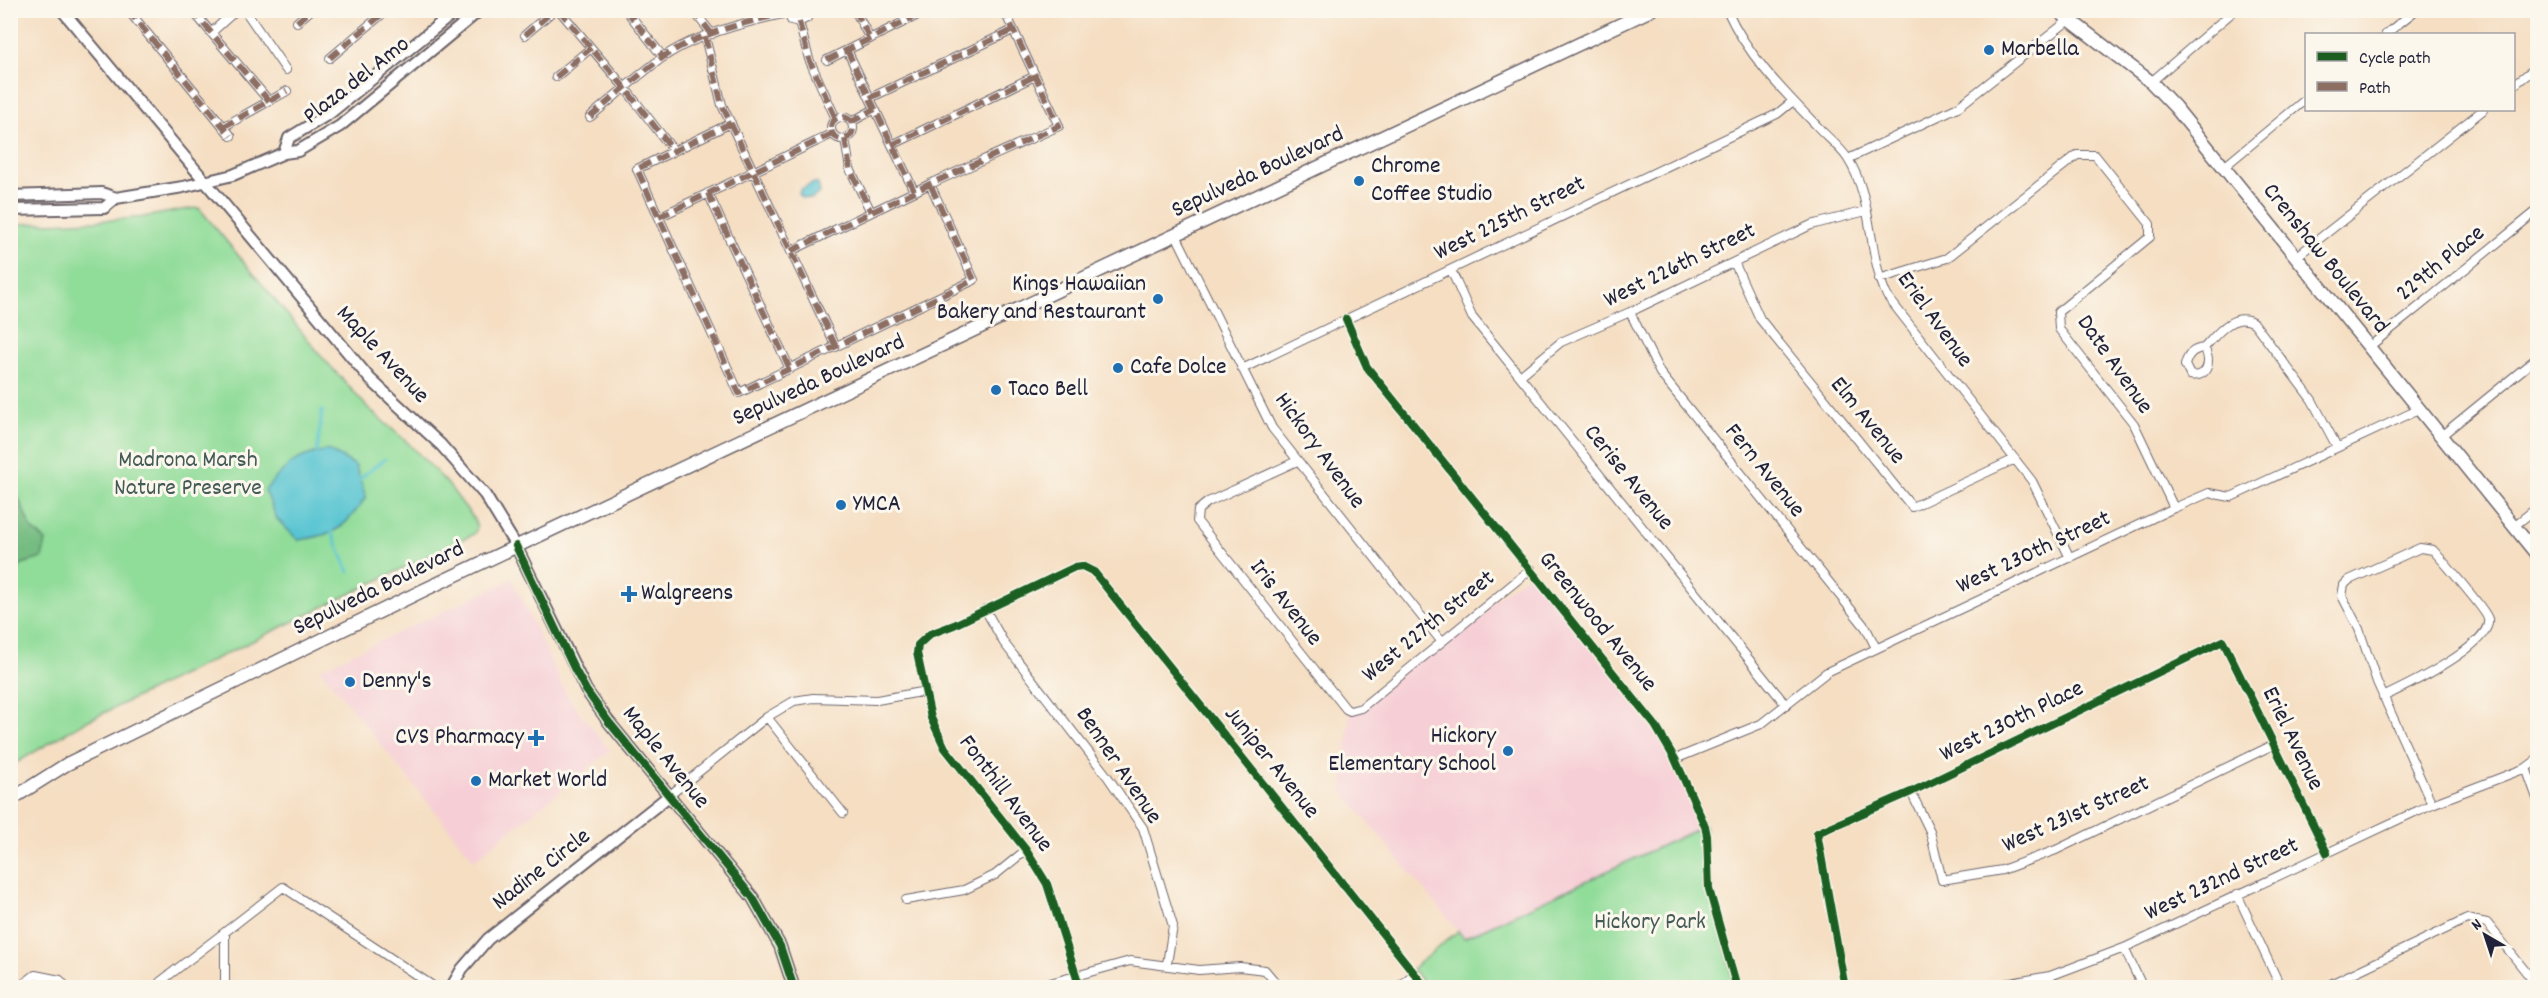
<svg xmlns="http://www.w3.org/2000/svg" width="2548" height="998" viewBox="0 0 2548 998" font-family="Dekko,sans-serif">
  <rect width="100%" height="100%" fill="#fbf7ec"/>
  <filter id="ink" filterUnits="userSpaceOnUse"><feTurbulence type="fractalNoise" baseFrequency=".0167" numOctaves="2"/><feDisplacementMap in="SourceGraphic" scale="12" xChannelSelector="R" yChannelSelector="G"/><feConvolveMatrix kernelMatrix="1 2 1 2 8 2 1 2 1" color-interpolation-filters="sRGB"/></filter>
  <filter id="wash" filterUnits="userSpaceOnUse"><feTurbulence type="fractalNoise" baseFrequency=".008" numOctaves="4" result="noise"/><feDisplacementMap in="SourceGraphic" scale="24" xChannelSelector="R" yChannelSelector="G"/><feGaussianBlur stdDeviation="1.35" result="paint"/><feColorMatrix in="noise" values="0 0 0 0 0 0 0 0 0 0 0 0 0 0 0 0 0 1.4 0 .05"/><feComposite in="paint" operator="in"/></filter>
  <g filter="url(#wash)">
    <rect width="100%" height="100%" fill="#f5dec2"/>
    <path fill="#f6cfd6" d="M1531,572L1664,741L1704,826L1464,938L1343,792L1350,712Z
      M512,579L568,697L610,751L474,860L320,669Z"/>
    <path fill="#90dc99" stroke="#597f6a" stroke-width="1.5" d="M199,208L324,359L370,410L406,441L447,483L474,519L477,528L474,534L83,723L11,766V224C55,223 100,222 144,217C163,214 180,209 199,208Z
      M1704,826L1706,864L1735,987H1427L1412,969L1458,931L1464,938Z"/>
    <path fill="#74bc81" stroke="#4b6f5e" stroke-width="1.5" d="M11,494L18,497L31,528L46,541L42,558L22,564L11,580Z"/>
    <path fill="#59c5d2" stroke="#3e7486" stroke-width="1.5" d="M814,183L818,184L820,192L812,199L802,198L799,193L801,189Z
      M328,450L355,465L366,497C345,528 336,535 298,540L277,519L265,490C288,463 294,457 328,450Z"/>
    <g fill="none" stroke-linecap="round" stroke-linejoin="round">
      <path stroke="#59c5d2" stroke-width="3" d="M317,452L322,411
        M359,479L385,459
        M331,531L349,572"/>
    </g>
  </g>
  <g filter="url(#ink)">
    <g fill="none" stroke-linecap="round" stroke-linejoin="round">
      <g stroke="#6c646a" stroke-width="10">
        <path id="street" d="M128,10L231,136
          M192,10L269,101
          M559,10L625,88L673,150
          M626,10L663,57
          M693,10L712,34
          M788,10L791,20L799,22L807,18L809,10
          M855,10L870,39
          M1727,10C1747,55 1783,91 1817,126C1827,137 1840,147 1848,159C1874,200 1867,253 1887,296L2032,481L2070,558
          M246,12L286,70
          M297,22L311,10
          M799,22L809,59L836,119
          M211,33L234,12
          M2386,34L2416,10
          M525,35L554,10
          M705,37L722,105L836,347
          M847,50L914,191
          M330,58L387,10
          M827,60L928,10
          M556,77L591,48
          M2151,82L2235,10
          M2514,85L2538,66
          M870,98L1013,30
          M590,117C614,97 637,76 662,58C693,35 749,21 787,13
          M831 128a11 11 0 1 1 22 0a11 11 0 1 1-22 0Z
          M851,122L875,109
          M731,123L637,169L739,393L974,280L930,184
          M223,127L287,91
          M845,139L850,169L871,212
          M892,145L1035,76
          M1848,159L1958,107L2069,20
          M2224,167L2306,99
          M708,193L790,369
          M659,217L832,134
          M1176,235L1272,428L1441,641
          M791,251L930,184L1059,126L1004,10
          M2296,257L2483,110
          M1734,262L1760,319L1912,507L2015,459
          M1451,270L1472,317L1786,705
          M1879,279L1947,258L2077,155H2095L2150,224V237L2058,312L2059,329L2134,424L2174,508
          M1630,312L1660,373L1866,628L1876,648
          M1346,319L1367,367L1655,725L1675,759L1705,826L1707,836L1709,889L1737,988
          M2369,347L2538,210
          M2204,348C2216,335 2234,310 2254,323L2312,400L2337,447
          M2204,348C2212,360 2208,379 2190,375L2185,365C2188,354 2193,349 2204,348Z
          M1242,369L1777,114L1793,101
          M1520,376L1561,342L1630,312L1811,225L1866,211
          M2441,436L2538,357
          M1297,461L1208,502L1198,510L1197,521L1346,709L1350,711L1361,708L1531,569
          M2514,526L2538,507
          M985,609L1004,643L1107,776L1143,828L1173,926L1167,964
          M2383,697C2404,687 2493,645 2488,619C2486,610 2442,560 2433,550L2420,548L2349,580L2344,585L2342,596L2359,629L2377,682L2432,804
          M767,717L843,813
          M1675,759L1761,724L1827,672L2174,508L2209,493L2231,497L2420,409
          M2526,768L2538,801
          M1911,792L1930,831L1942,880L2002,870L2056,850L2273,745
          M670,795L767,717L794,701L813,698L877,700L926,691
          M2237,894L2281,988
          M906,900L964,890L995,875L1026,850
          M2124,948L2143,988
          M160,982L225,932
          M18,988L35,975L60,980L67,988
          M225,988V932L283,887L436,988
          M1032,988L1130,961L1199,970L1240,967L1265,970L1280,988
          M1080,988L1047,884L1026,850L945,748L931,718L917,653L918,645L930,634L954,625L1075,567L1082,566L1094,572L1426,988
          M1397,988L1415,973
          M1845,988L1817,833L1911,792L2223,641L2327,853
          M1982,988L2050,976L2124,948L2432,804L2526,768L2538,759
          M2322,988L2467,919L2487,923L2538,987"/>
      </g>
      <g stroke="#6c646a" stroke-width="14">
        <path id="secondary" d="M62,10L370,379L441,445L485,495L516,546L586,690L608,721L753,898L780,946L794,988
          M284,153L289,138L330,113L457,10
          M10,196L102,193L116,198L183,187L233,175L284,153L298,151L340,126L480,10
          M10,210L104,208L116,198
          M451,988L462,969L488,939L670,795"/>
      </g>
      <g stroke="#6c646a" stroke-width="15">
        <path id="primary" d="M2057,10L2151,82L2175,107L2538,556
          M10,800L67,764L424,590L1651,10"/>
      </g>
      <use href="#street" stroke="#fff" stroke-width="8"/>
      <use href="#secondary" stroke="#fff" stroke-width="10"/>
      <use href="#primary" stroke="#fff" stroke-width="12"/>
      <path stroke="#8d6e63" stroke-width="6" stroke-dasharray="12 6" stroke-linecap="butt" d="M128,10L231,136
        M192,10L269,101
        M559,10L625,88L673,150
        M626,10L663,57
        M693,10L712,34
        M855,10L870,39
        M297,22L311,10
        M799,22L809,59L836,119
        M525,35L554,10
        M705,37L722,105L836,347
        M847,50L914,191
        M330,58L387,10
        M827,60L928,10
        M556,77L591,48
        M870,98L1013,30
        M590,117C614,97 637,76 662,58C693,35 749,21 787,13
        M831 128a11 11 0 1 1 22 0a11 11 0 1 1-22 0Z
        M851,122L875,109
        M731,123L637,169L739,393L974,280L930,184
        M223,127L287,91
        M845,139L850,169L871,212
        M892,145L1035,76
        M708,193L790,369
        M659,217L832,134
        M791,251L930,184L1059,126L1004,10"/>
      <g stroke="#fbf7ec" stroke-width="11">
        <path id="cycleway" d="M1346,319L1367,367L1655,725L1675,759L1705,826L1707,836L1709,889L1737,988
          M516,546L574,668L586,690L608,721L753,898L780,946L794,988
          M1080,988L1047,884L1026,850L945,748L931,718L917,653L918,645L930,634L954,625L1075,567L1082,566L1094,572L1426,988
          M1845,988L1817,833L1911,792L2223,641L2327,853"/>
      </g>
      <use href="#cycleway" stroke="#1b5e20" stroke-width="8"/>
    </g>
  </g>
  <g fill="#1f6fb2" stroke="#fbf7ec" stroke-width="2">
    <circle cx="1989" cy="50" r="6"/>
    <circle cx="1359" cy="181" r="6"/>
    <circle cx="1158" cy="299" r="6"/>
    <circle cx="1118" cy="368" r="6"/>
    <circle cx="996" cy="390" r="6"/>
    <circle cx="841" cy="505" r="6"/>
    <path d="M626 585h6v6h6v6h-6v6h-6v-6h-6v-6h6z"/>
    <circle cx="350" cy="682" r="6"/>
    <path d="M533 729h6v6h6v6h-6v6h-6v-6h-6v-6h6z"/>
    <circle cx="1508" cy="751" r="6"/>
    <circle cx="476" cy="781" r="6"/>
  </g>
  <g text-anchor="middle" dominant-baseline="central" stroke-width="6" stroke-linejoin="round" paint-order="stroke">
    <g font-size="24" fill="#22223b" stroke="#fbf7ec" text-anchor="start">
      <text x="2001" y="50">Marbella</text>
      <text x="1371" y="167">Chrome<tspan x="1371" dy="28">Coffee Studio</tspan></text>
      <text x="1146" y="285" text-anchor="end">Kings Hawaiian<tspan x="1146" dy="28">Bakery and Restaurant</tspan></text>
      <text x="1130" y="368">Cafe Dolce</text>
      <text x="1008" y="390">Taco Bell</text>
      <text x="853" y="505">YMCA</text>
      <text x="641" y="594">Walgreens</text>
      <text x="362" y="682">Denny's</text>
      <text x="1496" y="737" text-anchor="end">Hickory<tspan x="1496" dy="28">Elementary School</tspan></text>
      <text x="524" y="738" text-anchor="end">CVS Pharmacy</text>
      <text x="488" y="781">Market World</text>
    </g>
    <g font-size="24" fill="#22223b" stroke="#fbf7ec">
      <text transform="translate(357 81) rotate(-38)">Plaza del Amo</text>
      <text transform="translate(1258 173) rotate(-25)">Sepulveda Boulevard</text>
      <text transform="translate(1510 219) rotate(-26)">West 225th Street</text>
      <text transform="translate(2325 259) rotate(51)">Crenshaw Boulevard</text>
      <text transform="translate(2441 264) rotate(-39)">229th Place</text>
      <text transform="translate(1680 266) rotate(-26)">West 226th Street</text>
      <text transform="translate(1934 320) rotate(54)">Eriel Avenue</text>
      <text transform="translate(382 355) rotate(47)">Maple Avenue</text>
      <text transform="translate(2114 365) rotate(55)">Date Avenue</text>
      <text transform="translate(819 381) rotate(-25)">Sepulveda Boulevard</text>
      <text transform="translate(1867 421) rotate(51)">Elm Avenue</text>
      <text transform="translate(1319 451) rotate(54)">Hickory Avenue</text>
      <text transform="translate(1764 471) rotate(51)">Fern Avenue</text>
      <text transform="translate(1628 478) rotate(51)">Cerise Avenue</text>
      <text transform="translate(2034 553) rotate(-25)">West 230th Street</text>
      <text transform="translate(379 589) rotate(-26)">Sepulveda Boulevard</text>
      <text transform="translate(1285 603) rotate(52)">Iris Avenue</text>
      <text transform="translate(1597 622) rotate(51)">Greenwood Avenue</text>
      <text transform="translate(1429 627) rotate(-39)">West 227th Street</text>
      <text transform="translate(2012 722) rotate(-26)">West 230th Place</text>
      <text transform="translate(2292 739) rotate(64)">Eriel Avenue</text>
      <text transform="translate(665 758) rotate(51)">Maple Avenue</text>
      <text transform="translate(1271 763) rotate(51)">Juniper Avenue</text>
      <text transform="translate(1118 766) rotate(56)">Benner Avenue</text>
      <text transform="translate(1005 794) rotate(53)">Fonthill Avenue</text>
      <text transform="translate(2076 815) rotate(-24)">West 231st Street</text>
      <text transform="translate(542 870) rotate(-38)">Nadine Circle</text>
      <text transform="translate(2222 880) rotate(-25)">West 232nd Street</text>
    </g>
    <g font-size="24" fill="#435a57" stroke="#fbf7ec">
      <text x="188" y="461">Madrona Marsh<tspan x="188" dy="28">Nature Preserve</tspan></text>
      <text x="1650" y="923">Hickory Park</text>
    </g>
  </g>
  <rect width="2548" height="998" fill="none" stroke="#fbf7ec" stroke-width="36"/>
  <rect x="2305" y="33" width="210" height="78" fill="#fbf7ec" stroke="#a4a2a5" stroke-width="1.5"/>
  <rect x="2317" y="52" width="30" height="9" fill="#1b5e20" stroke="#a4a2a5" stroke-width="1.5"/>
  <text x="2359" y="63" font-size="18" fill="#22223b">Cycle path</text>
  <rect x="2317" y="82" width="30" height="9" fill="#8d6e63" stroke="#a4a2a5" stroke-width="1.5"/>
  <text x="2359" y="93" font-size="18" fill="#22223b">Path</text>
  <g transform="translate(2485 935) rotate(321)" stroke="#fbf7ec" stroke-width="4.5" paint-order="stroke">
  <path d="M0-4.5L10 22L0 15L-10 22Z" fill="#22223b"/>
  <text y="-9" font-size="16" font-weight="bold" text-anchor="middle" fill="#22223b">N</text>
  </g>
</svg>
